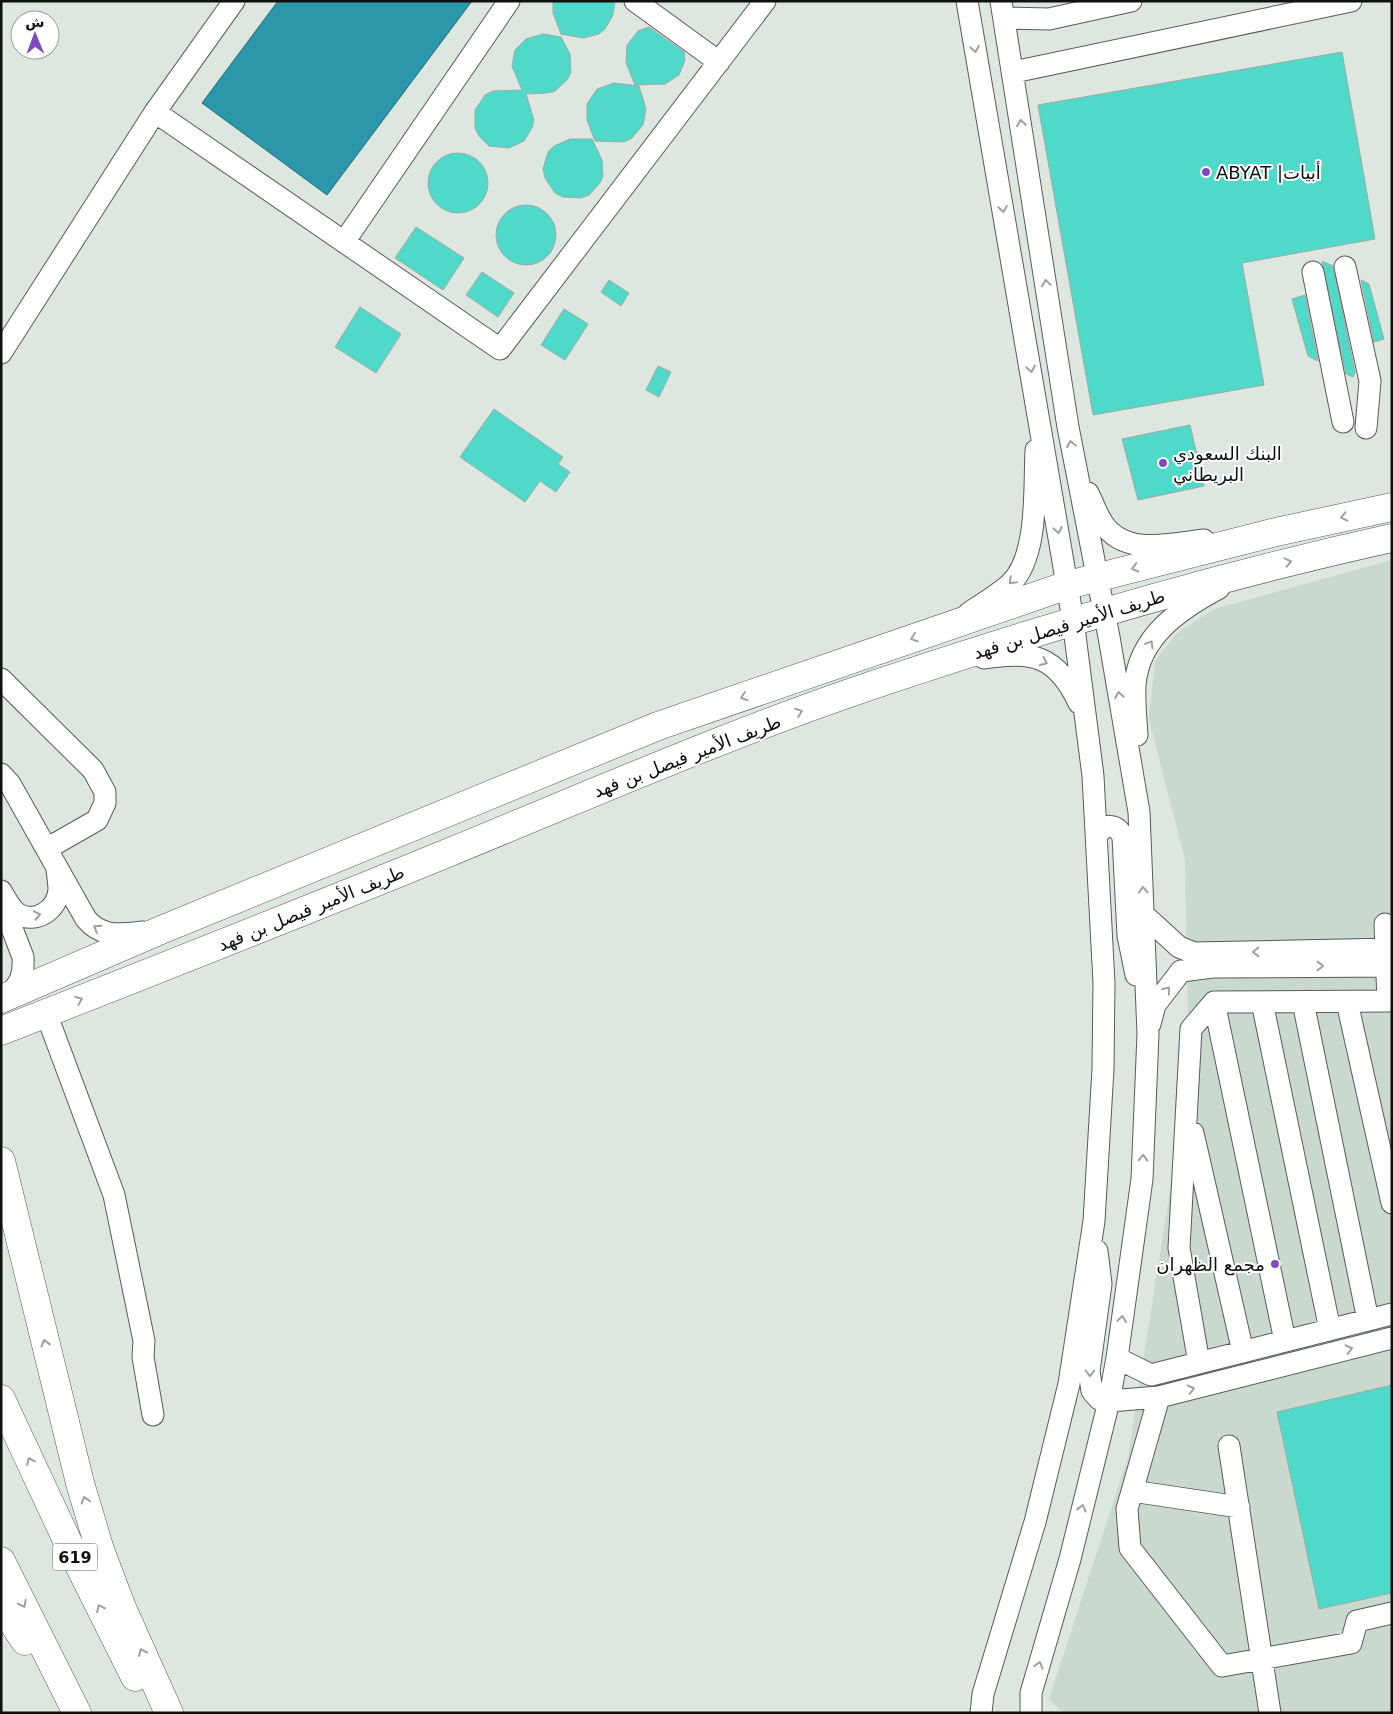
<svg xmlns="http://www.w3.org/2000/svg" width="1393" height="1714" viewBox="0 0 1393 1714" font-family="'DejaVu Sans','Noto Sans Arabic',sans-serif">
  <rect width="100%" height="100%" fill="#dde6df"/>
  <path fill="#cad9ce" d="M1392,560V1713H1063L1049,1699L1128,1457L1189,1070L1185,860L1149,719L1155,661L1178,632L1214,609Z"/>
  <path fill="#2c96aa" stroke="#236e7c" d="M278,1H472L327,195L202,103Z"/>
  <path fill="#4ed9c8" stroke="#9faaa8" d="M553,1H615L613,15L605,29L599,34L583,38L561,34L553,13Z
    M649,27L684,52L685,60L679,75L665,84L635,85L626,63L627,45L638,31Z
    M543,34L561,37L570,54L571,72L567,80L555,91L547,93L526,94L534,120L532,128L524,141L509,148L489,146L479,136L475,128V110L485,95L493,91L522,90L512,66L515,50L526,39Z
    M1342,52L1375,239L1242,263L1264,385L1093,415L1038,105Z
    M614,83L639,86L646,109L643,125L632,138L624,142L595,141L587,120V104L597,89Z
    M570,139H592L602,160L603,176L600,183L589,195L581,198L563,197L555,193L545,178L543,169L548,152L554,146Z
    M428 183a30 30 0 1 1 60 0a30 30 0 1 1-60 0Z
    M496 235a30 30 0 1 1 60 0a30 30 0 1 1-60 0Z
    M416,227L464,258L443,290L395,258Z
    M1322,261L1333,266L1355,372L1353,377L1346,374Z
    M482,272L514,293L498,317L466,295Z
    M609,280L629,293L621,306L601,292Z
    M1361,280L1369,284L1384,339L1374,342Z
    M1305,295L1318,361L1308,356L1292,299Z
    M360,307L401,334L376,373L335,347Z
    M564,309L588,324L565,360L541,345Z
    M658,366L671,372L659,397L646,390Z
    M494,409L563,457L558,464L570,472L556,492L540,481L525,502L460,457Z
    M1190,425L1204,486L1138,500L1122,439Z
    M1392,1385V1593L1319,1609L1277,1412Z"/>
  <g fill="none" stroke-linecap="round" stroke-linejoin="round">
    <g stroke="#565d58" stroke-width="23">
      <path id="minor" d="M635,1L719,62
        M967,1L1073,620L1093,776L1104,983L1103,1069L1094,1221L1069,1384L1035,1522L983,1694L981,1713
        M1001,1L1068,427L1109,637L1139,812L1148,1034L1142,1179L1117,1358L1109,1401L1070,1559L1031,1693V1713
        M1004,18L1049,19L1131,1
        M1014,72L1351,1
        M155,112L500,349L765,1
        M344,242L509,1
        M1345,267L1370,381L1366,428
        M1313,272L1343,422
        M1,353L155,112L234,1
        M1088,493C1093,502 1096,513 1102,522C1124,557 1171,544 1204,540
        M969,613C982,604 998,595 1010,584C1039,557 1034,488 1036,450
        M984,658C1033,650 1057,656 1079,703
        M1,679L93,770L105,792V803L97,820L48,848
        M1137,735C1136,718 1134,701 1135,685C1139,636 1180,609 1219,588
        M1,774L10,784L86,919C102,938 120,934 143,932
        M1097,836C1104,823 1117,823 1123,837L1128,936L1136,975
        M1,891C6,899 10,909 18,914C36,924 57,910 59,890C59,884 58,877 57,870
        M1,900L23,957C24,976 20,985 6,997
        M1144,915L1179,947L1194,953L1392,949
        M1214,1002L1285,1341
        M1262,1002L1330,1330
        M1303,1002L1368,1320
        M1347,1002L1392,1203
        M46,1013L114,1195L144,1341L143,1357L153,1415
        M1150,1024L1155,1005L1181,971L1213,967L1392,966
        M1193,1133L1243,1352
        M1097,1251L1101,1284L1089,1371L1092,1391L1099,1399L1109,1401L1159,1397L1392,1338
        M1117,1358L1151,1375L1392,1314
        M1199,1363L1179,1248L1191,1029L1214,1002L1388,1001L1385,924
        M1159,1397L1127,1509L1130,1548L1222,1666L1351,1643L1357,1621L1392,1613
        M1229,1446L1270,1713
        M1132,1491L1239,1507"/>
    </g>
    <g stroke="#565d58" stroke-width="29">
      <path id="major" d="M1,999L161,930L658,726L1068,585L1276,532L1392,507
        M1,1031C151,972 301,913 450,852C589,795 728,734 870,686C1042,628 1215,577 1392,538"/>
    </g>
    <g stroke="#565d58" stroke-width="29">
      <path id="highway" d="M1,1161L80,1483L100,1550L122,1608L169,1713
        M1,1399L72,1551L135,1677
        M1,1561L77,1713
        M1,1605L25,1641"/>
    </g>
    <use href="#minor" stroke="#fff" stroke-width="21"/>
    <use href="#major" stroke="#fff" stroke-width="28"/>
    <use href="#highway" stroke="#fff" stroke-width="28"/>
  </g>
  <defs><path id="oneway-chevron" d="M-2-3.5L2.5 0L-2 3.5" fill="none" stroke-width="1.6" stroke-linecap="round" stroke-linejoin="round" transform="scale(1.25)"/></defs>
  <g stroke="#9fa09f">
    <use href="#oneway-chevron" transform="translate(975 49) rotate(80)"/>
    <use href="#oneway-chevron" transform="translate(1021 123) rotate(-99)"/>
    <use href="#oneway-chevron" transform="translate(1003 209) rotate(80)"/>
    <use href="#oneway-chevron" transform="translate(1046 283) rotate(-99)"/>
    <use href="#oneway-chevron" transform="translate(1031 369) rotate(80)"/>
    <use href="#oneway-chevron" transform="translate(1071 444) rotate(-101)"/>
    <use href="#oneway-chevron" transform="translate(1344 517) rotate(167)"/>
    <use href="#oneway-chevron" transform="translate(1058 530) rotate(80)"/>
    <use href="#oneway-chevron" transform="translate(1288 562) rotate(-13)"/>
    <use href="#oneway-chevron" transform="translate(1135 568) rotate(166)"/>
    <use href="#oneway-chevron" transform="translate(1012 581) rotate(135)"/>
    <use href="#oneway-chevron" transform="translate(914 638) rotate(161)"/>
    <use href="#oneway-chevron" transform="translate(1150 644) rotate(-59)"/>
    <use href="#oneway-chevron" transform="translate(1044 662) rotate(25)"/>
    <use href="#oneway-chevron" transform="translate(1119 695) rotate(-100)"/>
    <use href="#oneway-chevron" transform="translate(744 697) rotate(161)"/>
    <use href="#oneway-chevron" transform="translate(799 712) rotate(-21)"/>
    <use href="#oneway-chevron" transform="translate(1143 890) rotate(-93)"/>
    <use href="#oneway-chevron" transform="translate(37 915) rotate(-11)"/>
    <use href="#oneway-chevron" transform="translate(97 928) rotate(-147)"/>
    <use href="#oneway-chevron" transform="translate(1256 952) rotate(179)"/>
    <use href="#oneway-chevron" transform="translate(1320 966)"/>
    <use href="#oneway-chevron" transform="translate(1167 990) rotate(-52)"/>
    <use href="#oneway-chevron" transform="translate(79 1000) rotate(-22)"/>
    <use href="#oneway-chevron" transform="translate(1143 1158) rotate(-88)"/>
    <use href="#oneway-chevron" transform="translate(1122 1319) rotate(-82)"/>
    <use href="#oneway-chevron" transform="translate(45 1343) rotate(-104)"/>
    <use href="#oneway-chevron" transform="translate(1349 1349) rotate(-14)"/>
    <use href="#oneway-chevron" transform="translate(1090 1373) rotate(90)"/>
    <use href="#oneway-chevron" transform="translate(1191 1389) rotate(-14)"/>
    <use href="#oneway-chevron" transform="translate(30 1461) rotate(-115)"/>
    <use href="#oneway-chevron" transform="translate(85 1500) rotate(-107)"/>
    <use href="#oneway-chevron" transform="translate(1082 1508) rotate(-76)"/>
    <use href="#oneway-chevron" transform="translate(23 1604) rotate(63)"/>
    <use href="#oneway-chevron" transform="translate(100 1608) rotate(-116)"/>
    <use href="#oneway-chevron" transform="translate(142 1652) rotate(-114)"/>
    <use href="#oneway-chevron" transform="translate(1039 1665) rotate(-74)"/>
  </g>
  <g fill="#8049c0" stroke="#fff" stroke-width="2">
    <circle cx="1206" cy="172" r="5"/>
    <circle cx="1163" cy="463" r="5"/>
    <circle cx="1275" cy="1264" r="5"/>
  </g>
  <g text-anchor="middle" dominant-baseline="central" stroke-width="4" stroke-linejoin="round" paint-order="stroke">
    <rect fill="#fff" stroke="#565857" stroke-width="1" x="52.5" y="1543.5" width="45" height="27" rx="4"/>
    <g font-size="16" font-weight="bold" fill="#0e110f">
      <text x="75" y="1557">619</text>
    </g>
    <g font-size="18" fill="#0e110f" stroke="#fff" text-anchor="start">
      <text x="1216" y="172">ABYAT |أبيات</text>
      <text x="1173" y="453">البنك السعودي<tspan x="1173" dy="21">البريطاني</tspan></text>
      <text x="1265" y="1264" text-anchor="end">مجمع الظهران</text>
    </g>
    <g font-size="18" fill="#0e110f" stroke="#fff">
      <text transform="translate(1069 624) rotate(-17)">طريف الأمير فيصل بن فهد</text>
      <text transform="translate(687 756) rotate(-21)">طريف الأمير فيصل بن فهد</text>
      <text transform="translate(311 908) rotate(-22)">طريف الأمير فيصل بن فهد</text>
    </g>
  </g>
  <rect width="1393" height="1714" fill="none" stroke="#0e110f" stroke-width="5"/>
  <g transform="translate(35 35) rotate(359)"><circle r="24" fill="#ffffff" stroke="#9fa09f"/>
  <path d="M0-4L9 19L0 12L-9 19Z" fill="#8049c0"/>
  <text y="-8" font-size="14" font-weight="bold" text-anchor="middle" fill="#0e110f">ش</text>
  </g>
</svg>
